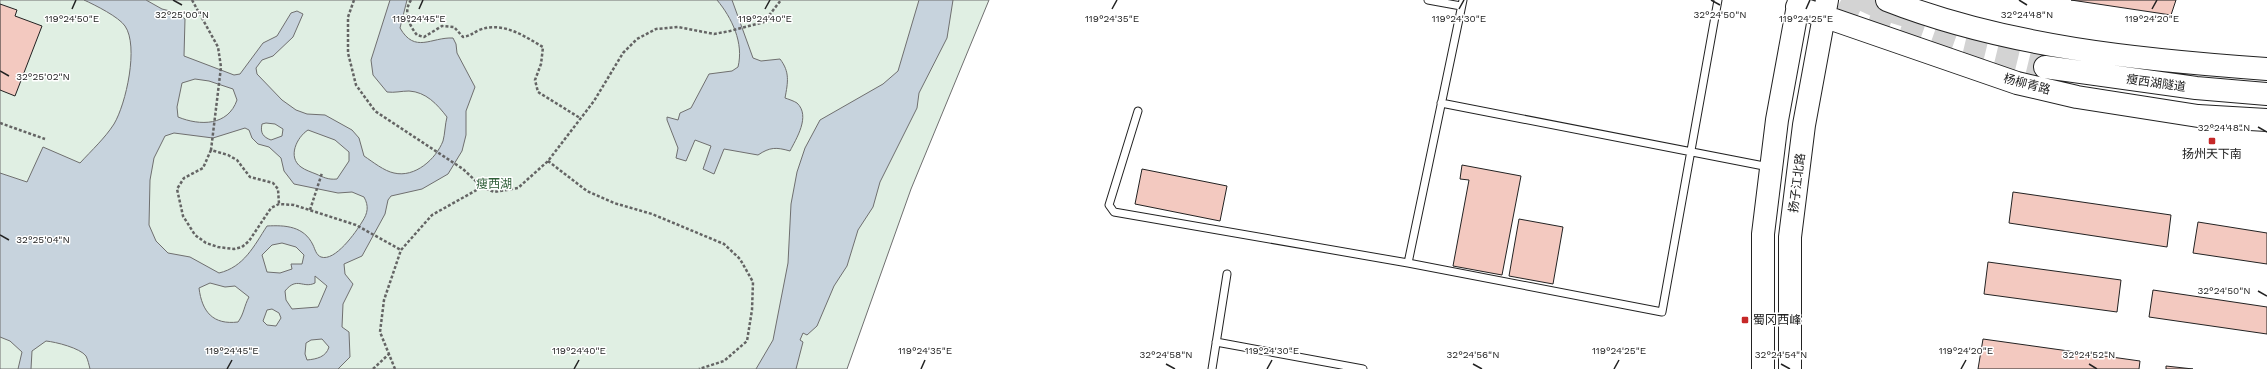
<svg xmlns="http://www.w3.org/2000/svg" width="2267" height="369" font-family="'Work Sans','Noto Sans SC',sans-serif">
	<rect width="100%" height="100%" fill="#fff"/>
	<path fill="#e0efe3" stroke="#6f6f6f" d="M0 0H989L911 189 847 369H0Z"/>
	<path fill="#c7d3dd" stroke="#6f6f6f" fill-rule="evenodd" d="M84 0H146L162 9 178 13 185 19 184 56 234 75 240 74 263 43 277 36 291 13 297 11 303 14 293 37 273 56 262 60 256 68 257 74 282 100 296 110 307 114 325 115 352 130 359 138 364 156C373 162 384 171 394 173 415 178 436 159 443 141 445 134 445 124 447 117 437 104 426 92 409 91 401 91 395 93 387 92L373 75 371 60 390 0H407L400 28C415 54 431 37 453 38L456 44 457 53 475 87 466 111V135L462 151 448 174 422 189 391 196 388 200 385 214 362 256 344 264 345 274 353 284 343 304 342 327 349 332 350 357 338 369H90C89 365 88 360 86 356 80 348 56 342 46 341L32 351 31 369H18L22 352 10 341 0 337V173L27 182 43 147 80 163C92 150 105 138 114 124 126 104 139 46 125 26 119 17 95 5 84 0ZM195 79 209 81 233 89 237 100C228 126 200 126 178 117L177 107 182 83ZM266 123 275 124 283 129 282 136 271 140C263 137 260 133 262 124ZM245 128 249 130 252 138 258 144 269 147 281 158 284 171 294 184 338 193 352 192 364 197C369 206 368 213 362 222 356 232 335 262 321 257 316 255 315 249 313 245 304 226 285 225 267 226 254 246 244 267 219 273L190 257 168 253 156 241 149 225 150 180 154 158 165 136 174 133 213 138ZM308 130 335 140 349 152V161L337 179C328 180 323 177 316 174 311 172 305 170 301 167 287 157 297 137 308 130ZM282 243 296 247 304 255 302 264H291L292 269 280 273 267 272 262 255 272 245ZM315 276 327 286 318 307 292 309 286 300 285 291C297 276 303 289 315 283ZM210 283 225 287 235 286 249 297C244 306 244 314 238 322 213 325 202 312 199 288ZM272 309 279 313 281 318 276 326 267 325 263 321 267 310ZM322 339 329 347C326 357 317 359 307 360L305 354 306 343 311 340Z
		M717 0H732L753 58 761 61 780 59C790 72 788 82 785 98 788 99 794 101 797 103 811 116 796 139 790 151 776 147 770 147 758 155L724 149 714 174 703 169 711 146 695 140 686 161 676 158 678 148 667 120V117L678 120 680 113 691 108 709 74 732 71 738 67C744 43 732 18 717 0Z
		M919 0H953L947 38 919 93 917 108 880 182 873 207 858 230 847 266 834 286 817 326 807 335 803 333 800 340 803 342 796 369H756L773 340 788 263 791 204 797 172 805 148 820 120 883 84 898 71Z"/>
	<path fill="#f3c9c0" stroke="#222" d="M2071 0H2176L2171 15Z
		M0 4 17 10 15 16 42 26 15 96 0 90Z
		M1462 165 1521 176 1502 275 1453 266 1469 180 1460 179Z
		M1142 169 1227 186 1220 221 1135 204Z
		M2013 192 2171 215 2167 247 2009 223Z
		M1519 219 1563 227 1553 284 1509 276Z
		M2198 222 2267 233V264L2193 253Z
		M1988 262 2121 280 2117 312 1984 294Z
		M2153 290 2267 307V334L2149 317Z
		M1983 339 2140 361 2139 369H1978Z
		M2166 366 2193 369H2166Z"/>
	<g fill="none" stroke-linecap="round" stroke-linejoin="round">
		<path stroke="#d3d3d3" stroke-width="22" stroke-dasharray="22 11" stroke-linecap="butt" d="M1841 0 1867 13 1962 47 2045 67
			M1863 0 1880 8 1909 17"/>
		<defs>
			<path id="lane" d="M1428 0 1461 6
				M1441 103 1769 167
				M1138 111 1109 205 1114 212 1408 263 1662 312 1718 0
				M1408 263 1463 0
				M1216 342 1363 369
				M1212 369 1227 274"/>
			<path id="primary" d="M1887 0C2007 47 2140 60 2267 69
				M1797 7 2017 83 2077 97 2198 116 2267 120
				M2045 67 2196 88 2267 94
				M1763 369V234L1777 120 1799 0
				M1790 369V237L1804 125 1827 0"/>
		</defs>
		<use href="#lane" stroke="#222" stroke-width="9"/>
		<use href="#primary" stroke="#222" stroke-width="24"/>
		<path stroke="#646464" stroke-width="2.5" stroke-dasharray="3 2" stroke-linecap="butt" d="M192 0 218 47 221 67 211 150 228 155 237 160 250 177 273 183 278 189 279 204
			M354 0 348 17V53L356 85 375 111 463 169 482 187 494 192 518 188 548 161 594 101 623 53 637 39 656 29 678 27 714 34 730 31 764 22 781 0
			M411 0C403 12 409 25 417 35L424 37 442 26 454 27 463 37C470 36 473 33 479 30 503 21 524 36 543 47L541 64 535 80 538 92 580 118
			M0 123 45 139
			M211 150 203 168 184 178 177 189 183 216 195 235 206 243 218 247 234 249 242 247 249 241 271 208 279 204 294 205 356 225 401 250
			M548 161 587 191 614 203 652 214 724 244 740 259 753 282 752 310 747 341 724 361 699 369
			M310 210 322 173
			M373 369 389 354
			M395 369 380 332 384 300 401 250 432 215 482 187"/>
		<use href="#lane" stroke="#fff" stroke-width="7"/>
		<use href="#primary" stroke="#fff" stroke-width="22"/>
	</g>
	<path fill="none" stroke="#222" stroke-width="1.5" d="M173 0 182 5M1711 0 1720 5M2019 0 2027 5M72 9 76 0M419 9 423 0M765 9 770 0M1112 9 1117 0M1459 9 1464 0M1806 9 1810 0M2152 9 2157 0M0 71 9 76M2258 127 2267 132M0 235 9 240M2258 291 2267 296M1166 364 1175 369M1473 364 1482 369M1781 364 1790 369M2089 364 2097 369M227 369 232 360M574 369 579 360M921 369 925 360M1267 369 1272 360M1614 369 1619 360M1961 369 1966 360"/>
	<g fill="#c62828" stroke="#fff" stroke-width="1.5">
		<rect x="2208" y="137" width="8" height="8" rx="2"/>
		<rect x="1741" y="316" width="8" height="8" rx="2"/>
	</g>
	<g text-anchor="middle" stroke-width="3" stroke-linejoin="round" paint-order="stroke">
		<g font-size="12" fill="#222" stroke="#fff">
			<text transform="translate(2156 83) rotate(8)" y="4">瘦西湖隧道</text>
			<text transform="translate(2027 84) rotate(15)" y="4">杨柳青路</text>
			<text transform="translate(1797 183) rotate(-83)" y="4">扬子江北路</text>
		</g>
		<g font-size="12" fill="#222" stroke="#fff">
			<text x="2212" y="158">扬州天下南</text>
			<text x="1753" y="324" text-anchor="start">蜀冈西峰</text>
		</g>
		<g font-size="12" fill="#2f5e38" stroke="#fff">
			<text x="494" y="188">瘦西湖</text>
		</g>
	</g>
	<g font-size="10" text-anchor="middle" fill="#222" stroke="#fff" stroke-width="3" stroke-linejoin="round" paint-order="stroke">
		<text x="182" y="18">32°25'00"N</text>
		<text x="1720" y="18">32°24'50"N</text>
		<text x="2027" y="18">32°24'48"N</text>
		<text x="72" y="22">119°24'50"E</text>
		<text x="419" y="22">119°24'45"E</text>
		<text x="765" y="22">119°24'40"E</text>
		<text x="2152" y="22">119°24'20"E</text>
		<text x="1112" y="22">119°24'35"E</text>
		<text x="1459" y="22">119°24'30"E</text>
		<text x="1806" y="22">119°24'25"E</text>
		<text x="43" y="80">32°25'02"N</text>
		<text x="2224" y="131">32°24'48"N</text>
		<text x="43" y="243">32°25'04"N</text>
		<text x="2224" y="294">32°24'50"N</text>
		<text x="232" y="354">119°24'45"E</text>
		<text x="579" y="354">119°24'40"E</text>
		<text x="925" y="354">119°24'35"E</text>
		<text x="1272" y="354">119°24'30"E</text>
		<text x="1619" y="354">119°24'25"E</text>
		<text x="1966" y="354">119°24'20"E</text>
		<text x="1166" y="358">32°24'58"N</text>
		<text x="1473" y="358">32°24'56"N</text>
		<text x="1781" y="358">32°24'54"N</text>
		<text x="2089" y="358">32°24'52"N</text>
	</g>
</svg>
